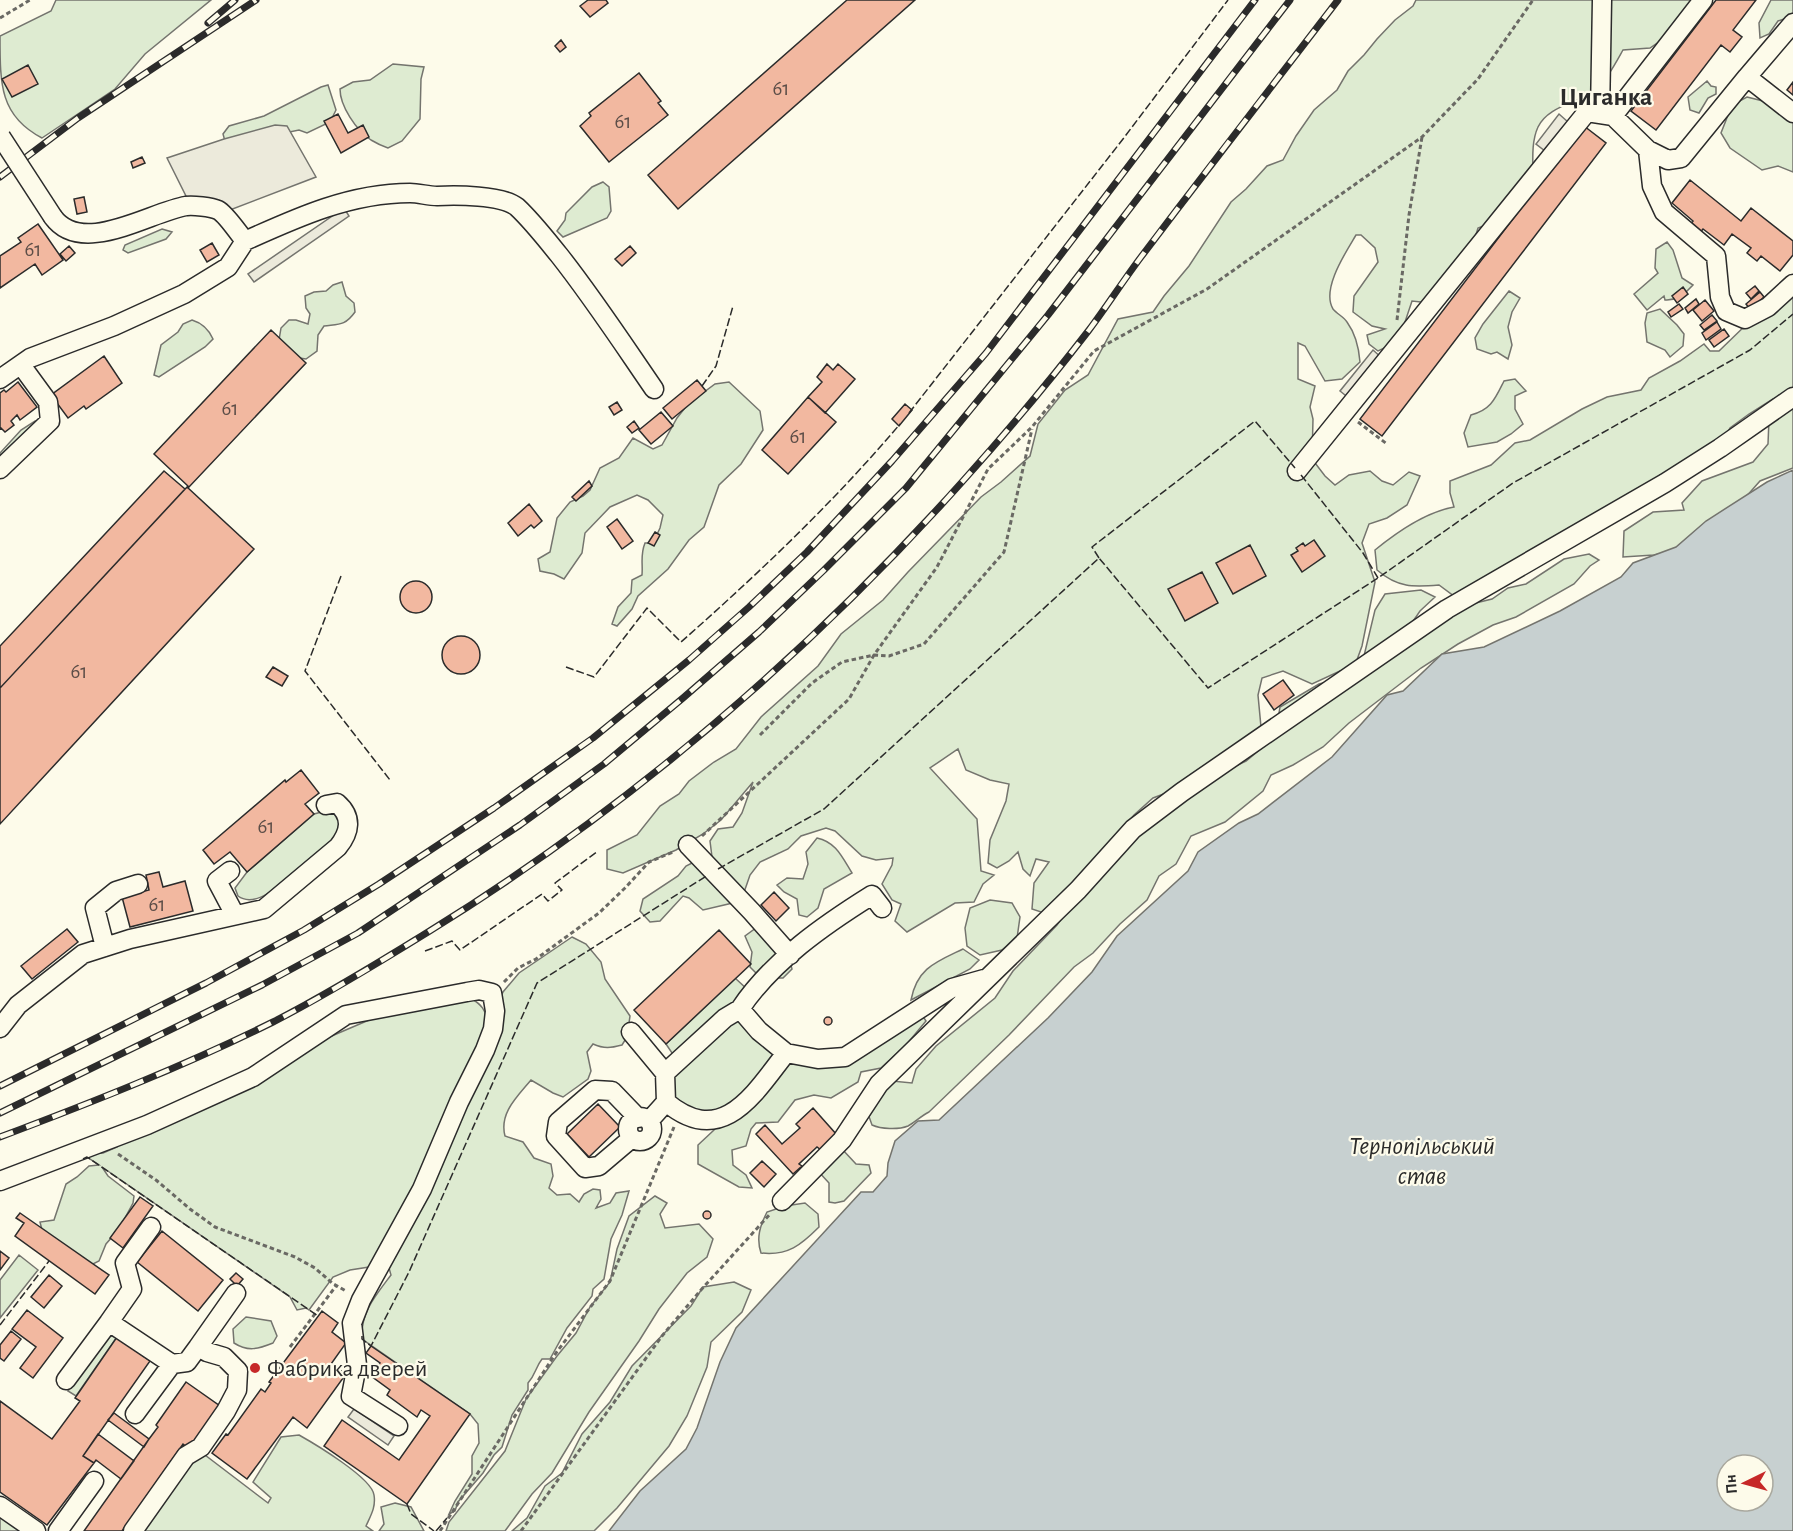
<svg xmlns="http://www.w3.org/2000/svg" width="1793" height="1531" font-family="'Alegreya Sans',sans-serif">
	<rect width="100%" height="100%" fill="#fdfbea"/>
	<path fill="#deebd1" stroke="#74746e" stroke-width="1.5" d="M56 0H211L145 54 115 89 42 138C0 116 0 85 0 36L51 11Z
		M1416 0H1695L1663 39 1650 48 1623 50C1614 66 1607 80 1593 91 1578 103 1548 106 1538 127 1531 142 1533 162 1533 178L1491 223 1478 228 1474 241 1430 303 1412 301 1403 328 1391 345 1378 351 1369 344 1367 335 1385 329 1372 326 1353 312 1354 296 1378 262 1375 248 1361 235H1356C1346 252 1321 289 1333 309 1337 314 1344 317 1347 322 1355 333 1359 349 1360 362L1342 379 1325 381 1305 346 1298 343V379L1315 386 1310 407 1313 419 1312 459 1325 476 1335 485 1349 475 1370 471 1382 481 1393 485 1409 472 1420 476 1407 505 1387 518 1369 524 1362 543 1375 582 1362 646 1354 668 1340 671 1312 684 1283 671 1262 678 1258 695 1261 727 1224 758 1190 776 1169 792 1153 798 1134 815 1050 915 1032 909 1034 883 1049 862 1036 859 1030 876 1023 869 1018 852 1009 861 997 868 988 863 990 840 1006 801 1009 784 990 780 966 770 958 749 930 768 977 819 981 871 994 875 983 884 974 902 955 903 907 932 895 921 901 904 892 900 882 884 892 865 893 858 876 860 862 856 835 831 826 828 801 836 788 849 760 862 750 875 741 901 703 910 689 898 683 896 660 921 650 922 640 911 643 899 678 876 686 866 694 862 701 871 712 857 710 841 718 829 733 827 742 813 753 782 721 820 703 834 676 850 623 873 607 869V850L637 835 660 806 679 794 689 781 714 762 736 749 761 717 818 666 841 634 883 600 908 572 981 497 1001 482 1030 456 1038 424 1065 390 1088 375 1118 319 1153 312 1164 296 1189 266 1231 202 1246 189 1267 166 1283 160 1296 136 1314 110 1337 90 1348 71 1364 55 1377 39 1395 20 1413 6Z
		M1771 0H1793V16L1778 21 1769 34 1760 38 1759 23Z
		M393 64 424 67 421 79 420 119 402 141 388 148C382 146 376 143 371 140 356 130 340 106 340 89L353 82 370 80Z
		M1707 81 1711 86 1716 87V94L1708 98 1699 113 1690 110 1688 97Z
		M328 85 336 110 330 122 307 133 299 130 226 145 223 134 229 126 264 116 321 87Z
		M1747 97 1763 101 1793 121V172L1778 166 1762 170 1730 148 1721 133 1732 105Z
		M603 182 609 187 611 211 607 218 563 237 557 231 565 220 566 213 592 187Z
		M162 229 172 232 166 239 128 253 123 250 125 245Z
		M1667 242 1673 250 1682 278 1693 285C1686 293 1676 301 1665 300L1664 296 1647 310 1634 294 1658 273 1655 268 1656 249Z
		M342 282 346 296 354 303 355 312C345 326 339 324 324 326L318 335 317 351 306 359 293 357 279 340 281 328 289 320H296L308 324 310 314 306 308 305 296 314 292 326 291 333 285Z
		M1509 291 1520 298 1512 312 1508 327 1512 345 1508 359 1497 352 1491 354 1477 349 1475 338 1483 324Z
		M1793 293V391L1773 399 1749 414 1730 428 1722 443 1454 596 1439 585C1413 587 1398 588 1377 570L1375 550C1397 532 1426 512 1454 507L1450 493V481L1491 465 1515 443 1530 440 1582 409 1607 397 1641 390 1649 378 1680 361 1704 344 1710 351H1719L1751 320Z
		M1660 309 1677 325 1684 334 1683 346 1670 357 1665 350 1647 342 1645 323 1647 313Z
		M192 320C202 323 209 330 213 339L205 347 159 377 154 375 161 345 178 332 183 324Z
		M1515 379 1526 391 1515 396V409L1523 424 1511 434 1497 442 1468 447 1464 433 1471 415C1491 410 1495 399 1504 381Z
		M729 382 760 411 763 430 741 464 719 485 704 527 689 540 668 569 638 596 632 609 617 626 612 624 618 607 631 593 632 580 642 575C643 563 640 555 645 543H653L660 528 663 515 648 500 637 495 610 507 585 533 582 553 564 579 554 574 540 571 538 559 550 552 557 518 570 502 583 496 590 490 600 468 619 458 633 438 653 449 662 445 677 418 688 404 715 384Z
		M1793 406V468L1760 481 1745 498 1684 549 1654 555 1623 557 1624 531 1653 512 1684 510 1682 503 1702 481 1753 462 1768 444 1769 419Z
		M35 421 45 424 0 463V453L21 430Z
		M1589 554 1599 560 1590 566 1574 584 1516 617 1493 625 1458 644 1421 668 1349 723 1323 747 1293 765 1271 775 1263 791 1225 822 1191 836 1176 864 1159 876 1147 900 1120 924 1093 953 1074 967 1009 1035 929 1112C921 1116 914 1123 908 1126 898 1130 881 1129 872 1125L867 1111 892 1081 912 1083 916 1069 936 1046 995 998 1013 971 1057 925 1106 856 1188 790 1246 761 1269 742 1276 731 1280 707 1319 684 1343 678 1363 660 1375 610 1385 594 1421 590 1435 597 1420 611 1409 627 1455 608 1492 599 1508 588 1526 584 1564 559Z
		M329 810 342 816C340 826 338 834 331 842 324 850 314 856 305 863 290 876 258 911 238 896L235 888 247 872 314 814Z
		M817 838C836 842 842 857 852 873L824 889 818 908 807 917 799 915 797 899 784 892 777 885 787 878 803 879 808 864 806 852Z
		M990 900 1012 903 1020 917 1017 938 1002 950 980 955 967 946 965 928 970 908Z
		M756 928 790 962 792 969 783 978H761L750 967 752 952 745 936Z
		M572 937 586 944 601 962 605 979 630 1016 627 1037 622 1045C611 1048 604 1049 593 1044L587 1052 591 1071 588 1079 563 1097 553 1093 531 1080C517 1097 499 1113 505 1136L523 1142 534 1158 551 1164 553 1176 549 1188 557 1195 570 1194 579 1202 584 1194 593 1189 600 1190 601 1199 596 1208 610 1203 616 1193 629 1191 622 1215 611 1239 604 1279 593 1289 592 1296 567 1328 550 1359H542C535 1368 536 1374 528 1383V1390L512 1415 502 1447 494 1455 483 1473 458 1502 455 1511 449 1514 455 1501 472 1474V1456L479 1443 478 1424 470 1414 362 1339C360 1313 376 1295 391 1275L389 1268 393 1253 503 992 519 973Z
		M963 949 979 960 970 969 911 1000C917 968 936 962 963 949Z
		M735 978 748 990 678 1056 672 1053 666 1044Z
		M472 999C482 1005 485 1010 488 1021L426 1169 369 1267 350 1270 333 1277 309 1310 306 1308 297 1310 290 1297 102 1167 108 1176 134 1196 133 1203 119 1229 106 1244 99 1261 91 1265 43 1234 40 1222 54 1220 66 1184 77 1177 89 1166 99 1165 87 1157V1154L103 1153 117 1147 118 1143 327 1038 369 1020 394 1013Z
		M918 1009 926 1021 906 1045 881 1068 861 1072 858 1082 831 1098 814 1095 795 1100 778 1122 756 1123 751 1129 746 1146 732 1150 733 1165 746 1175 752 1188 739 1187 698 1164V1145L714 1130 730 1110 703 1118 674 1101 672 1078 723 1026 739 1019 774 1050 829 1062Z
		M842 1149 856 1164 869 1165 871 1173 844 1201 835 1203 829 1202V1183L818 1171Z
		M655 1196 667 1203 660 1214 665 1228 699 1224 713 1239 707 1257 687 1273 659 1309 639 1341 589 1412 552 1473 532 1494 505 1531H446L449 1522 505 1451 526 1399 557 1356 576 1333 590 1307 610 1282 617 1249 629 1216Z
		M805 1203 818 1214 819 1227C801 1245 788 1256 761 1253 756 1238 760 1226 767 1212L785 1206Z
		M19 1255 38 1270 0 1318V1280Z
		M734 1282 751 1290 742 1312 711 1342 707 1367 687 1416 669 1446 617 1508 594 1531H512L527 1518 545 1486 562 1473 582 1434 610 1402 632 1366 691 1306 703 1287Z
		M246 1317 271 1321 277 1336 273 1343C258 1349 248 1352 234 1343L233 1329Z
		M111 1336 117 1337 76 1396 68 1391 107 1337Z
		M299 1435C315 1444 372 1478 374 1495 376 1507 371 1515 366 1526L373 1531H140L201 1452 268 1503 271 1498 253 1482 281 1437Z
		M395 1503 411 1507 424 1531H379L384 1524 381 1507Z
		M0 1507 19 1529 18 1531H0Z"/>
	<path fill="#eceadb" stroke="#74746e" stroke-width="1.5" d="M1559 114 1568 122 1545 151 1536 144Z
		M275 125 287 126 316 177 230 210 189 202 167 158 224 139Z
		M344 208 349 216 254 282 248 274Z
		M1373 350 1383 359 1350 399 1340 391Z
		M354 1409 394 1436 388 1445 348 1417Z"/>
	<path fill="#c7d0d0" stroke="#74746e" stroke-width="1.5" fill-rule="evenodd" d="M1793 470V1531H609L640 1491 686 1449 697 1428 720 1362 736 1328 861 1192H873L887 1176 888 1163 895 1141 918 1121 939 1120 1048 1018 1092 972 1117 936 1188 871 1198 852 1239 823 1258 814 1332 757 1387 695 1403 691 1442 654 1484 647 1560 611 1621 577 1633 563 1676 547 1706 521 1767 482ZM1727 1465H1763V1501H1727Z"/>
	<path fill="#f2b8a0" stroke="#2b2b2b" stroke-width="1.5" d="M588 0H606L608 3 590 17 580 6Z
		M847 0H915L678 209 648 175Z
		M1716 0H1756L1733 30 1742 37 1730 52 1721 45 1656 130 1631 111Z
		M561 40 566 47 560 52 555 46Z
		M28 65 38 84 12 97 2 79Z
		M639 73 661 101 658 103 668 115 609 162 580 126 591 116 589 113Z
		M1793 82V95L1787 90Z
		M338 114 348 133 363 125 369 137 341 153 324 121Z
		M1584 126 1606 143 1382 436 1360 419Z
		M142 157 145 163 133 168 131 162Z
		M1690 180 1741 221 1751 208 1793 241V255L1780 271 1761 256 1757 261 1747 253 1751 248 1732 234 1724 245 1703 229 1699 234 1689 226 1693 221 1672 203Z
		M84 197 87 212 77 214 74 199Z
		M38 224 63 260 42 275 35 264 0 288V256L21 242 18 238Z
		M212 243 219 255 207 262 200 250Z
		M69 246 75 253 66 261 60 254Z
		M630 246 636 253 622 266 615 259Z
		M1755 286 1759 291 1751 299 1746 293Z
		M1683 287 1688 294 1677 303 1672 296Z
		M1760 292 1764 297 1750 309 1746 304Z
		M1696 299 1699 304 1688 313 1685 308Z
		M1705 300 1714 311 1702 321 1693 310Z
		M1679 304 1683 309 1671 317 1668 312Z
		M1712 315 1717 321 1704 330 1700 325Z
		M1717 322 1721 329 1706 340 1702 333Z
		M1724 329 1729 336 1714 347 1709 340Z
		M271 330 306 363 189 487 154 454Z
		M104 356 122 383 86 409 84 406 68 418 51 395Z
		M827 364 833 370 838 364 855 379 825 413 808 397 822 382 817 377Z
		M697 380 706 391 672 419 663 408Z
		M18 382 37 407 20 420 17 415 11 421 14 425 5 432 1 428 0 429V393L4 390 6 392Z
		M808 397 836 422 788 474 762 450Z
		M617 402 622 410 614 415 609 407Z
		M905 404 912 410 899 426 892 419Z
		M661 412 673 426 651 444 639 430Z
		M634 421 639 428 632 433 627 427Z
		M164 471 185 489 0 688V646Z
		M589 481 592 486 576 501 572 497Z
		M187 487 254 549 0 824V688Z
		M529 504 542 521 534 528 531 525 518 536 508 523Z
		M617 519 633 541 622 549 607 527Z
		M655 532 660 535 654 546 648 543Z
		M1314 540 1325 556 1302 572 1291 555 1298 551 1296 548 1303 543 1305 546Z
		M1250 545 1266 576 1233 594 1216 563Z
		M1202 572 1218 603 1185 621 1168 589Z
		M400 597a16 16 0 1 1 32 0a16 16 0 1 1-32 0Z
		M442 655a19 19 0 1 1 38 0a19 19 0 1 1-38 0Z
		M273 667 288 676 282 686 266 677Z
		M1283 680 1294 695 1274 710 1263 694Z
		M301 770 319 793 305 804 314 814 247 872 230 852 214 864 203 850 285 780 286 782Z
		M159 872 163 887 185 881 193 911 130 927 122 897 149 890 146 875Z
		M774 892 789 908 776 921 761 905Z
		M67 929 78 942 32 979 21 966Z
		M719 930 751 964 666 1044 634 1010Z
		M824 1021a4 4 0 1 1 8 0a4 4 0 1 1-8 0Z
		M598 1104 620 1127 589 1157 567 1134Z
		M813 1108 837 1135 821 1150 817 1147 799 1164 802 1166 793 1174 756 1134 765 1125 782 1144 800 1128 796 1124Z
		M762 1161 776 1174 764 1187 750 1173Z
		M140 1197 153 1206 123 1248 110 1238Z
		M703 1215a4 4 0 1 1 8 0a4 4 0 1 1-8 0Z
		M20 1213 109 1275 95 1294 15 1236 24 1223 16 1218Z
		M162 1231 223 1280 198 1311 137 1262Z
		M0 1251 9 1258 0 1270Z
		M236 1273 243 1279 237 1286 230 1279Z
		M49 1275 62 1286 44 1308 31 1297Z
		M27 1310 63 1338 33 1378 20 1368 36 1347 12 1329Z
		M322 1311 338 1323 332 1332 346 1343 331 1364 346 1374 307 1428 293 1417 247 1479 212 1453 226 1434 228 1435 261 1389 265 1392 271 1383 269 1382Z
		M11 1331 21 1339 4 1361 0 1358V1345Z
		M117 1337 150 1361 83 1456 94 1463 47 1525 0 1492V1401L52 1439 80 1401 75 1398Z
		M371 1346 470 1414 407 1504 324 1446 342 1420 399 1460 430 1416 421 1410 417 1417 387 1395 390 1390 371 1376 380 1363 366 1353Z
		M186 1382 220 1406 189 1449 183 1444 122 1531H84L149 1439 158 1427 156 1425Z
		M114 1413 149 1439 144 1447 108 1420Z
		M98 1434 134 1461 121 1479 96 1460 94 1463 83 1456Z"/>
	<g fill="none" stroke-linecap="round" stroke-linejoin="round">
		<defs>
			<path id="minor" d="M1747 77 1793 23
				M1600 114 1602 0
				M1613 116 1648 150 1652 186 1664 212 1716 256 1720 297 1726 311 1745 319 1768 307 1793 284
				M1648 150 1668 160 1681 158 1747 77 1793 113
				M53 217C82 257 150 212 186 206 193 205 211 207 218 210 226 214 239 234 245 241 298 217 351 193 410 193 419 193 428 196 437 196 456 195 502 195 517 207 532 221 546 239 559 255 593 298 623 344 654 389
				M0 379 30 358 114 326 184 294 228 267 245 241
				M0 469 50 421 48 402 21 365
				M1297 471 1587 112 1613 116 1703 0
				M688 845 752 912 790 955
				M230 871 217 881 235 915
				M105 947 95 908 116 891 138 884
				M740 1009C772 961 824 925 872 895L882 908
				M0 1028 18 1005 83 954 130 939 264 909 338 847C350 832 353 817 337 803L326 805
				M631 1032 665 1073
				M666 1102C722 1149 754 1094 786 1053
				M628 1129a12 12 0 1 1 24 0a12 12 0 1 1-24 0Z
				M649 1121 666 1102 665 1073 725 1018 740 1009 759 1031 786 1053 818 1059 845 1057 952 988 984 979
				M632 1138 599 1166 585 1168 556 1136 558 1122 595 1090 612 1091 638 1118
				M0 1181 147 1125 253 1077 346 1015 467 992 479 990 492 993 495 1011 493 1029 485 1050 459 1102 422 1189 361 1300 352 1323 357 1365 351 1396 398 1426
				M782 1201 842 1140 879 1084 1078 890 1133 829 1182 792 1447 609 1665 483 1720 448 1793 397
				M109 1322 132 1289 125 1263 151 1227
				M66 1380 109 1322 172 1364
				M135 1414 172 1364 187 1362 198 1347
				M0 1506 36 1531
				M58 1531 94 1481
				M133 1531 186 1456 201 1447 226 1411 237 1390 238 1371 224 1357 207 1352 198 1347 236 1293"/>
		</defs>
		<use href="#minor" stroke="#2b2b2b" stroke-width="21"/>
		<path stroke="#6a6964" stroke-width="3" stroke-dasharray="4.5 3" stroke-linecap="butt" d="M0 18 30 0
			M1397 320 1409 215 1422 137
			M1358 422 1387 444
			M760 735 812 683 842 662 874 655 889 656 924 644 1004 552 1032 429
			M702 836 849 699 874 655 937 567 988 469 1032 427 1094 351 1207 289 1422 137 1478 79 1533 0
			M504 982 518 968 536 959 599 913 625 888 649 862 673 852
			M118 1154 156 1180 190 1209 215 1227 295 1257 315 1268 332 1283 346 1291
			M290 1347 336 1286
			M440 1531 556 1353 610 1281 674 1127
			M521 1531 662 1336 700 1291 771 1213"/>
		<use href="#minor" stroke="#fdfbea" stroke-width="18"/>
		<defs>
			<path id="rail" d="M208 23 235 0
				M0 177 78 118 256 0
				M0 1086 206 983 304 930 379 884 494 808 593 738 689 660 749 607 807 552 892 461 986 353 1255 0
				M0 1113 262 985 358 933 520 825 604 764 683 698 759 632 824 570 906 488 1048 315 1290 0
				M0 1137C93 1102 184 1066 273 1022 326 995 378 963 428 932 627 809 806 656 962 482 1006 433 1049 382 1089 330 1107 306 1123 281 1141 257 1206 171 1272 86 1338 0"/>
		</defs>
		<use href="#rail" stroke="#2b2b2b" stroke-width="7"/>
		<use href="#rail" stroke="#fdfbea" stroke-width="4.5" stroke-dasharray="14" stroke-linecap="butt"/>
		<defs>
			<path id="minor-bridge" d="M1 137 53 217"/>
		</defs>
		<use href="#minor-bridge" stroke="#2b2b2b" stroke-width="21" stroke-linecap="butt"/>
		<use href="#minor-bridge" stroke="#fdfbea" stroke-width="18"/>
		<path stroke="#2b2b2b" stroke-width="1.5" stroke-dasharray="8 3" stroke-linecap="butt" d="M702 386 716 366 733 306
			M909 413 1123 139 1228 0
			M1301 475 1363 553 1378 578
			M1099 558 1092 547 1255 421 1295 468
			M341 576 305 671 390 780
			M566 667 594 677 647 608 681 642C758 574 833 503 900 424
			M718 869 824 809 1099 558 1208 688 1378 578 1513 483 1750 350 1793 314
			M425 951 452 941 460 950 542 894 548 901 562 890 555 883 598 851
			M83 1159 87 1157 318 1316
			M0 1325 49 1261
			M362 1336V1339L371 1346 409 1272 537 983 708 875
			M407 1504 411 1514 434 1531
			M436 1531 447 1518"/>
	</g>
	<circle fill="#c62828" stroke="#fdfbea" stroke-width="2" cx="255" cy="1368" r="6"/>
	<g text-anchor="middle" stroke-width="4.5" stroke-linejoin="round" paint-order="stroke">
		<g font-size="21" fill="#5d4e48">
			<text x="781" y="95">61</text>
			<text x="623" y="128">61</text>
			<text x="33" y="256">61</text>
			<text x="230" y="415">61</text>
			<text x="798" y="443">61</text>
			<text x="79" y="678">61</text>
			<text x="266" y="833">61</text>
			<text x="157" y="911">61</text>
		</g>
		<g font-size="24" fill="#2b2b2b" stroke="#fdfbea" text-anchor="start">
			<text x="267" y="1376">Фабрика дверей</text>
		</g>
		<g font-size="26" font-weight="bold" fill="#2b2b2b" stroke="#fdfbea">
			<text x="1606" y="105">Циганка</text>
		</g>
		<g font-size="26" font-style="italic" fill="#2b2b2b" stroke="#fdfbea">
			<text x="1422" y="1154">Тернопільський<tspan x="1422" dy="30">став</tspan></text>
		</g>
	</g>
	<g transform="translate(1745 1483) rotate(265)"><circle r="28" fill="#fdfbea" stroke="#a9a89e" stroke-width="1.5"/>
	<path d="M0-4.5L10 22L0 15L-10 22Z" fill="#c62828"/>
	<text y="-9" font-size="16" font-weight="bold" text-anchor="middle" fill="#2b2b2b">Пн</text>
	</g>
</svg>
